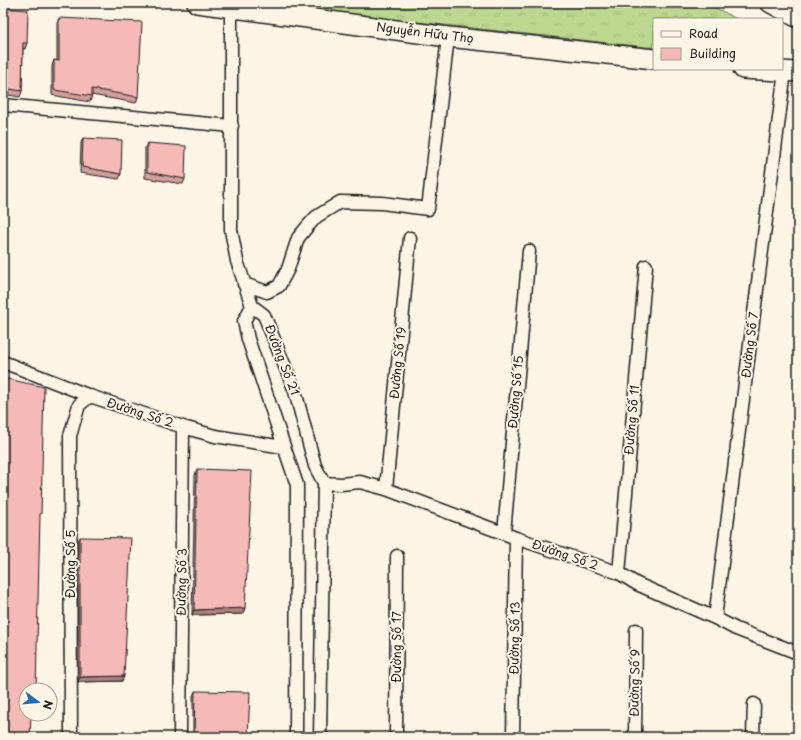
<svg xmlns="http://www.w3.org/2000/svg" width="801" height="740" font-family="'Playpen Sans',sans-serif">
	<defs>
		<pattern id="grass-tufts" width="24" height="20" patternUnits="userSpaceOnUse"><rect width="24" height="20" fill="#bcd78f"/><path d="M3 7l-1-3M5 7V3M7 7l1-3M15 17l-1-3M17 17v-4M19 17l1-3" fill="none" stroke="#a1b87b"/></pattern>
	</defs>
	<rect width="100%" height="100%" fill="#fcf5e5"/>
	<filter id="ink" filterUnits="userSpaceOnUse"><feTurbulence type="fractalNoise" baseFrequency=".025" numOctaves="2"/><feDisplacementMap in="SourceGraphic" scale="8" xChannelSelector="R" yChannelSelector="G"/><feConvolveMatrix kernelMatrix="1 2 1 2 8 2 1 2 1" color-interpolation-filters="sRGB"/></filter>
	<g filter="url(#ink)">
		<path fill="url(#grass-tufts)" stroke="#6c7a56" d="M245 3H706L737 19H654V48Z"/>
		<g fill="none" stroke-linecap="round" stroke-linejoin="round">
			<defs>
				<path id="minor" d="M231 7V230L237 261 252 306
					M3 105 232 126
					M244 284 267 292 279 286 288 269 298 238 307 227 316 217 340 202 382 203 428 209 448 37
					M252 306 264 315 295 391 315 466 324 483 320 737
					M252 306 244 321 248 339 297 485 296 737
					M3 362 90 396 183 427 215 436 283 447
					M324 483 341 484 360 482 386 489 516 538 619 573 637 584 715 618 736 629 798 653
					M386 489 410 238
					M504 533 529 251
					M619 573 646 266
					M715 618 785 71
					M71 737 70 436 79 405 90 396
					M180 737 183 427
					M396 737 397 556
					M513 737 516 538
					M635 737 636 630
					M753 737 754 704"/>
				<path id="secondary" d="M769 3 798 19"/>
				<path id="primary" d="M197 3 448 37 654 59
					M743 69 798 72"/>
			</defs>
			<use href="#minor" stroke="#1c1c1c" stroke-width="15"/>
			<use href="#secondary" stroke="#1c1c1c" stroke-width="20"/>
			<use href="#primary" stroke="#1c1c1c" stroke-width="22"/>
			<use href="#minor" stroke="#fcf5e5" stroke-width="12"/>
			<use href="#secondary" stroke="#fcf5e5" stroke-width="17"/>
			<use href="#primary" stroke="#fcf5e5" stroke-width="19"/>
		</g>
		<path fill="#d39f9d" stroke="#1c1c1c" d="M3 8 27 43 25 49 23 48 22 91 20 97 3 94Z
			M59 18 138 97 136 103 92 95 90 102 52 95V66L54 60 57 61V23Z
			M83 138 121 174 119 179 80 173 81 143Z
			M147 143 185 179 183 184 145 178V148Z
			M197 469 243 614 192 615 195 475Z
			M80 537 124 676 122 681 78 682V542Z
			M195 691 248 737H193V696Z"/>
		<path fill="#ac8280" stroke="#1c1c1c" d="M245 608 243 614 192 615 194 610Z
			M124 676 122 681 78 682 80 677Z"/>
		<path fill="#f5b9b7" stroke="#1c1c1c" d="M3 8 28 10 27 43H23L22 91 3 88Z
			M59 18 142 22 138 97 92 89V96L54 90V60L59 61Z
			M83 138 122 140 121 174 82 167Z
			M147 143 186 146 185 179 147 172Z
			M3 378 44 387 41 514H40L36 690H26V714H31L30 737H3Z
			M197 469 252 471 245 608 194 610Z
			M80 537 131 538 124 676 80 677Z
			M195 691 250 692 248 737H194Z"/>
	</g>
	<g text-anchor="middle" stroke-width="4" stroke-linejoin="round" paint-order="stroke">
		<g font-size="12" fill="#1c1c1c" stroke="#fcf5e5">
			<text transform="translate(425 33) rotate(7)" y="4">Nguyễn Hữu Thọ</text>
			<text transform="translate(750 345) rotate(-83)" y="4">Đường Số 7</text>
			<text transform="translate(282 360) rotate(69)" y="4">Đường Số 21</text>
			<text transform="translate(398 363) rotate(-84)" y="4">Đường Số 19</text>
			<text transform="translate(516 392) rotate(-85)" y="4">Đường Số 15</text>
			<text transform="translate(140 413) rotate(18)" y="4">Đường Số 2</text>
			<text transform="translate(632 420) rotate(-85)" y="4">Đường Số 11</text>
			<text transform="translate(565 555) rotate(19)" y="4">Đường Số 2</text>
			<text transform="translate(71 564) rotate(-90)" y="4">Đường Số 5</text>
			<text transform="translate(182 582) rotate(-89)" y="4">Đường Số 3</text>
			<text transform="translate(515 638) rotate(-89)" y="4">Đường Số 13</text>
			<text transform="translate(397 647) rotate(-90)" y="4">Đường Số 17</text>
			<text transform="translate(635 683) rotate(-89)" y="4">Đường Số 9</text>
		</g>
	</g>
	<rect width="801" height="740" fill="none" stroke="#fcf5e5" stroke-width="16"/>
	<rect x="8" y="8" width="785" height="724" fill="none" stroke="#1c1c1c" stroke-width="1.5" filter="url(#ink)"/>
	<rect x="653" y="18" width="130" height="52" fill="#fcf5e5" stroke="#a29e95"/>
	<rect x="661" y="31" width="20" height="6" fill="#fcf5e5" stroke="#a29e95"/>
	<text x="689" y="38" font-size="12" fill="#1c1c1c">Road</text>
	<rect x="661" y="48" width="20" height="12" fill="#f5b9b7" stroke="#a29e95"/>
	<text x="689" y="58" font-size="12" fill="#1c1c1c">Building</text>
	<g transform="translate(38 702) rotate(106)"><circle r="19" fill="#fcf5e5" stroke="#a29e95"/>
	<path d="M0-3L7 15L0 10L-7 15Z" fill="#1f6fb2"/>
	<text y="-6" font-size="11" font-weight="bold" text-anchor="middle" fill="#1c1c1c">N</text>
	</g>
</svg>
